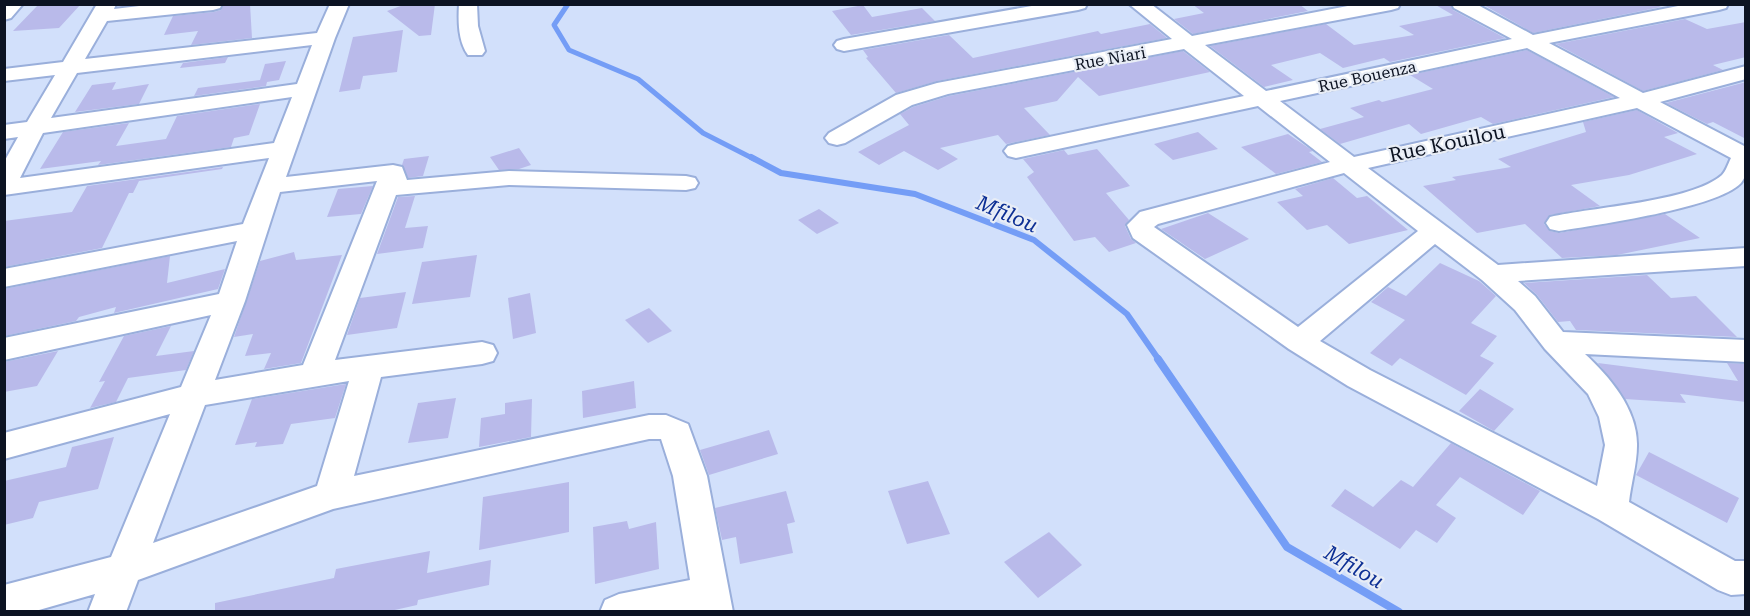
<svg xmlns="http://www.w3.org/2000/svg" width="1750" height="616" font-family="'Roboto Serif',serif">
	<rect width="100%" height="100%" fill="#d2e0fb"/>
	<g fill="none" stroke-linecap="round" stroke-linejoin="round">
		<path stroke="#749df6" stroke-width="5" d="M568 4 554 25 569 50 638 79 703 133 754 159"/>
		<path stroke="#749df6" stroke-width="6" d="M751 157 781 173 915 194 1034 240 1127 314 1159 360"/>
		<path stroke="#749df6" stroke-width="8" d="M1158 359 1287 547 1399 612"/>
	</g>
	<path fill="#b9baea" d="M81 4 59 28 13 31 38 5Z
		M224 4H250L252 38 191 45 198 31 164 35 173 16 214 12 221 10Z
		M406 4H435L431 35 419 36 387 11Z
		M1192 4H1299L1308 11 1193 34 1174 19 1204 13Z
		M1434 4H1450L1453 10 1505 38 1390 62 1384 58 1343 68 1320 53 1271 65 1293 80 1264 87 1210 46 1326 24 1354 45 1414 35 1399 26 1453 15Z
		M1482 4H1655L1661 7 1533 33Z
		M863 5 872 17 922 8 935 21 851 35 832 11Z
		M1685 19 1707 29 1746 22V57L1713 65 1723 70 1643 91 1556 44Z
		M1150 24 1167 38 937 81 896 93 866 58 868 57 863 50 949 35 973 58 1098 31 1101 34Z
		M403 30 397 72 363 76 360 89 339 92 353 37Z
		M1527 50 1614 97 1493 124 1481 117 1421 134 1409 124 1340 144 1320 129 1364 117 1350 108 1379 100 1382 102 1433 89 1410 75Z
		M1183 51 1210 72 1099 96 1078 77 1057 101 1024 108 1050 135 1006 144 998 135 940 148 958 159 938 170 904 151 879 165 858 152 909 125 900 114 913 107 949 96Z
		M228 57 225 63 180 68 183 63Z
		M286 61 279 80 267 82 266 86 194 96 198 88 260 80 265 64Z
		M116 82 112 90 149 84 139 104 75 112 92 85Z
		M1746 82V139L1713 122 1707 124 1666 103Z
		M260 104 249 135 234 138 231 147 98 165 101 161 40 169 63 132 129 123 116 146 166 139 177 116Z
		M1637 110 1678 133 1664 137 1697 154 1629 175 1571 185 1600 206 1550 215 1544 224 1550 231 1559 233 1665 214 1700 238 1617 255 1562 258 1525 224 1477 233 1423 186 1456 180 1452 177 1511 167 1498 159 1586 132 1583 122Z
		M1198 132 1218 149 1173 160 1154 144Z
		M1288 134 1313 151 1309 152 1322 162 1276 174 1241 147Z
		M519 148 531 165 519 169 499 170 490 157Z
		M1097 149 1130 186 1106 193 1129 220 1125 226 1131 239 1136 243 1109 252 1095 237 1074 241 1027 177 1034 172 1023 159 1064 150 1068 155Z
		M429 156 423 176 408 178 402 165 404 159Z
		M223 167 222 169 139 181 133 193H129L102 248 4 267V221L72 212 87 186Z
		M1333 178 1357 198 1367 196 1408 230 1349 244 1327 225 1307 230 1277 202 1303 196 1295 189Z
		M373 186 361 214 327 217 338 189Z
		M415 196 405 228 428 226 423 248 377 254 398 197Z
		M819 209 839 223 817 234 798 220Z
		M1208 213 1249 239 1205 259 1161 229Z
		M294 252 296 260 342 255 301 363 264 369 271 353 245 356 253 334 234 337 260 261Z
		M477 255 470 297 412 304 422 262Z
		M170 256 167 283 225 269 218 289 114 313 116 307 79 317 76 321 4 336V289Z
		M1440 263 1479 281 1496 296 1471 323 1497 336 1480 356 1494 363 1466 395 1400 358 1392 366 1370 353 1405 320 1371 302 1388 287 1406 296Z
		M1647 275 1671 298 1696 296 1737 337 1576 330 1570 321 1558 322 1537 295 1524 283Z
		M406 292 397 328 347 335 360 298Z
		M530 293 536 333 513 339 508 298Z
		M649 308 672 331 648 343 625 320Z
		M171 326 156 356 194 351 186 370 128 378 116 402 90 408 105 381 99 382 124 336Z
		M58 351 37 386 4 392V362Z
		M1598 363 1738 381 1727 363 1746 364V402L1680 394 1686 403 1625 399Z
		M634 381 636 408 583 418 582 391Z
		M346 384 335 418 291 424 283 444 255 447 257 442 235 445 252 399Z
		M1480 389 1514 409 1494 431 1459 411Z
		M456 398 448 438 408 443 418 403Z
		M532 399 531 437 479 447 481 418 505 414V403Z
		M769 430 778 454 709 475 700 450Z
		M114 437 98 489 39 502 33 518 4 525V481L66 467 72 447Z
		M1451 443 1540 491 1523 515 1460 477 1436 505 1456 518 1437 543 1416 530 1400 549 1331 506 1345 489 1373 507 1401 480 1413 487Z
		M1649 452 1739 498 1727 523 1636 475Z
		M928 481 950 534 907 544 888 491Z
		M569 482V532L479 550 483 497Z
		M786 491 795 522 787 524 793 553 740 564 736 537 722 540 715 508Z
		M627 521 629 529 656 522 659 569 595 584 593 527Z
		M1049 532 1082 565 1038 598 1004 562Z
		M430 551 427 573 491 560 489 585 418 600 417 605 386 612H215V603L334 578 336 569Z"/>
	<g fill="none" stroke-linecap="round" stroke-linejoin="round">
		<defs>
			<path id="minor" d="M4 4H23L11 18 4 20Z
				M97 4H116L114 9 156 4H222L220 8 213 10 107 21 85 59 317 33 330 4H349L335 38 286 177 393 165 402 167 407 180 509 171 686 176 695 178 698 183 695 188 686 190 509 185 396 195 335 360 482 342 493 345 497 353 493 361 482 364 381 377 354 476 649 415H666L688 424 707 476 733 612H600L605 600 619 594 690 580 673 476 661 439H649L333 509 138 580 126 612H88L95 594 32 612H4V585L111 557 170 414 4 459V433L181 387 211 315 4 360V338L219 294 237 241 4 287V269L243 224 269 158 4 195V162L18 137 4 139V125L27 122 55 75 4 81V69L63 62ZM312 45 297 84 51 118 77 73ZM292 97 274 143 20 178 43 133ZM377 181 303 365 215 380 245 301 280 192ZM349 381 317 486 153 543 205 405Z
				M459 4H477L478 26 485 51 482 55H468C458 41 458 21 459 4Z
				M1043 4H1087L1085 8 1078 10 844 51 837 49 834 45 837 41 844 39Z
				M1129 4H1151L1192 36 1358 4H1400L1398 8 1391 10 1205 45 1266 91 1512 39 1454 8 1452 4H1476L1533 35 1688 4H1728L1726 8 1719 10 1549 43 1643 93 1746 66V79L1660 102 1746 147C1746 159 1749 174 1741 183 1718 208 1596 225 1559 231L1550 229 1546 223 1550 217C1592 207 1691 202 1722 175 1726 171 1728 164 1731 158L1637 108 1368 168 1498 265 1746 248V266L1518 281 1535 296 1563 332 1746 340V362L1585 354C1610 377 1638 410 1637 446 1637 464 1631 484 1629 502L1735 561H1746V594L1731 595 1718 590 1598 519 1348 386 1289 349 1133 238 1127 225 1140 212 1330 162 1258 106 1016 158 1008 156 1004 151 1008 146 1016 144 1244 96 1184 49 948 94 912 105 845 143 837 145 829 143 825 138 829 133 896 95 937 83 1172 39ZM1527 48 1620 98 1354 157 1280 101ZM1344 173 1418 231 1298 327 1154 227 1158 224ZM1435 244 1482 280 1515 310 1545 349 1588 394 1599 417 1605 445 1597 486 1370 370 1320 341Z"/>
		</defs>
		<use href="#minor" stroke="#9aafdb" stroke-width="4"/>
		<use href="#minor" fill="#fff" fill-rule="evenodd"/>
	</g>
	<g text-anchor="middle" stroke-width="4.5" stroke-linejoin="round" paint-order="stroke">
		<g font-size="16" fill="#0c1322" stroke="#e8edf6">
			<text transform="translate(1110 58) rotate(-10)" y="6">Rue Niari</text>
			<text transform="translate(1367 76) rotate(-12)" y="6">Rue Bouenza</text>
		</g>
		<g font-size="20" fill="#0c1322" stroke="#e8edf6">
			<text transform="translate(1447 143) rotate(-12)" y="7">Rue Kouilou</text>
		</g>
		<g font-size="21" font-style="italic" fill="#0d2f94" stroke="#e8edf6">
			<text transform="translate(1007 214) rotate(23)" y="7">Mfilou</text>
			<text transform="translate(1354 567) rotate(30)" y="7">Mfilou</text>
		</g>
	</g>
	<rect width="1750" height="616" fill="none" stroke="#0c1322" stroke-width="12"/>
</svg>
